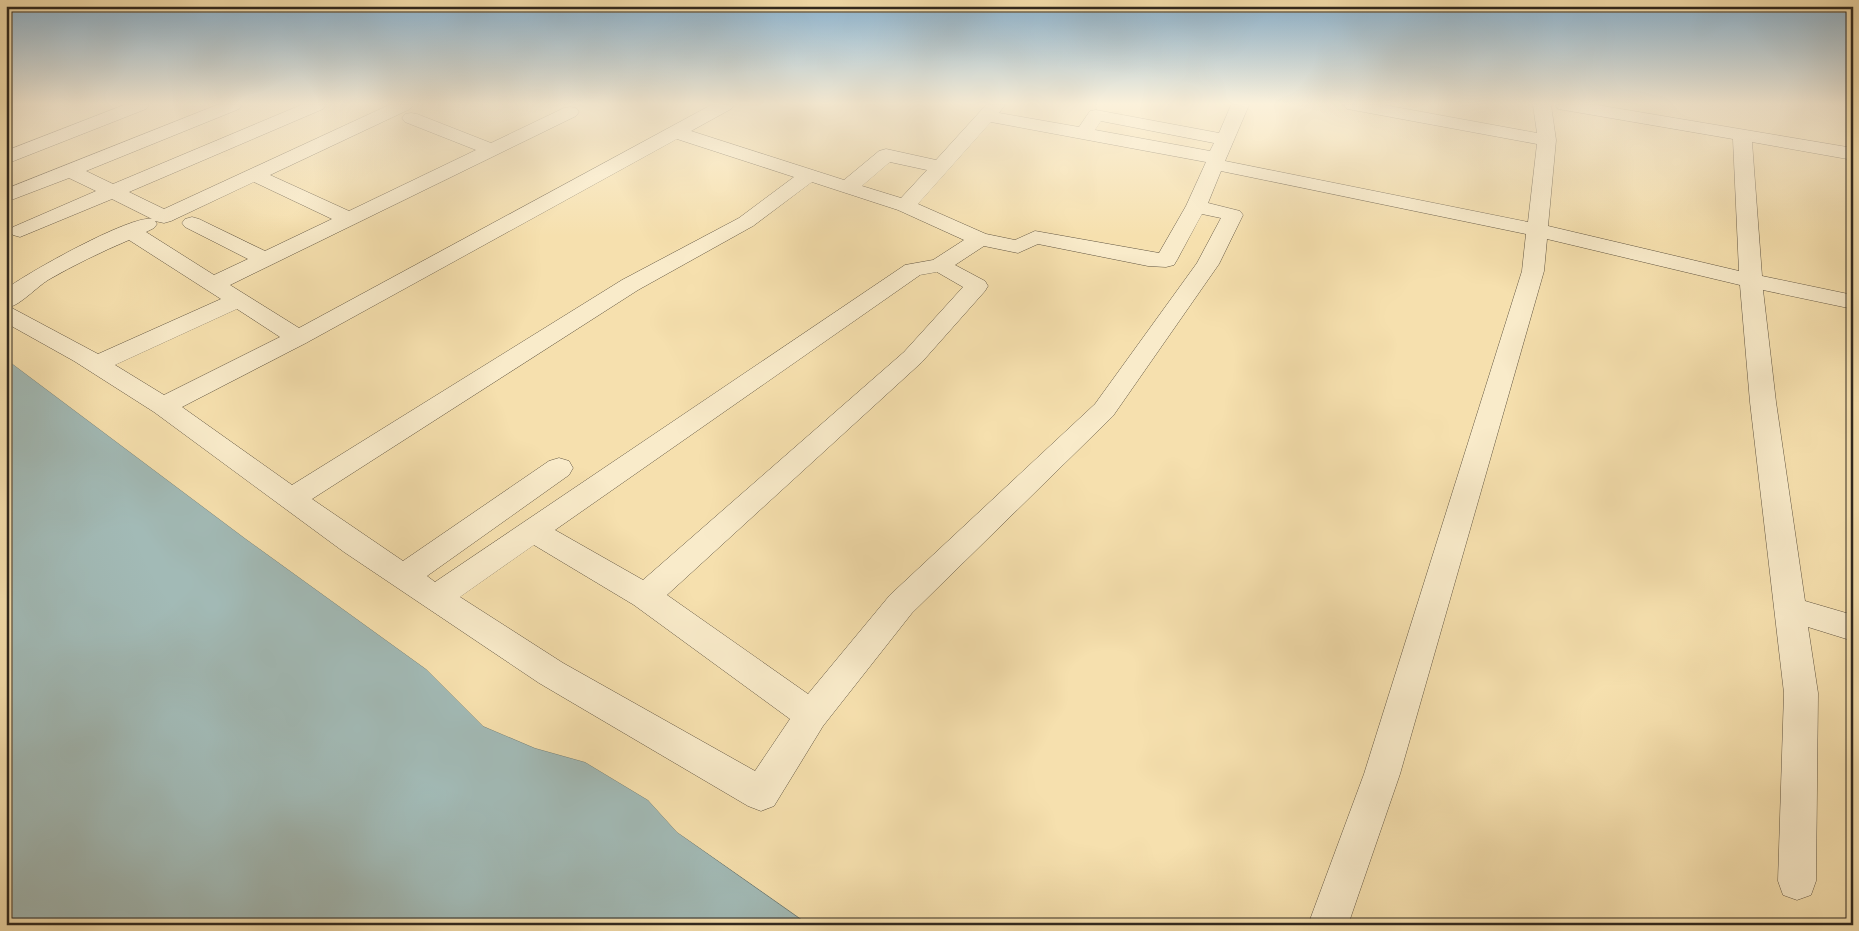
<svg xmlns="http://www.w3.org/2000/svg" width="1859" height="931" font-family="'Libre Bodoni',serif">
	<rect width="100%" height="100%" fill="#f6e0ae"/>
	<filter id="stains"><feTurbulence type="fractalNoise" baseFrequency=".004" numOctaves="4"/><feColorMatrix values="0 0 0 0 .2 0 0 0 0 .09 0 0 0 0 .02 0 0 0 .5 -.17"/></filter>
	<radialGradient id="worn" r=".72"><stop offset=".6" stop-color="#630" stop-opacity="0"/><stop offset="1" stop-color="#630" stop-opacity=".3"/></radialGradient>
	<path fill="#a2bab6" stroke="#748079" d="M6 359 246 539 426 669 483 726 535 748 585 762 648 800 677 832 809 925H6Z"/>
	<path fill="#f6e0ae" d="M6 356 248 537 428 667 484 724 536 746 587 760 650 798 679 830 811 925 677 832 648 800 585 762 535 748 483 726 426 669 246 539 6 359Z"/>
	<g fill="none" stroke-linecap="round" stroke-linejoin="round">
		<defs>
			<path id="minor" d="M124 105H149L146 109 6 164V151Z
				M217 105H242L239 109 86 171 113 184 301 105H326L323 109 129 192 164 209 389 105H413L410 109 270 175 349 211 476 150 405 122 402 118 405 114 411 113 417 114 491 143 564 108 570 107 576 108 579 112 576 116 230 285 299 328 711 105H734L731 109 691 131 844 180 879 151 886 149 936 160 986 105H1005L999 113 1079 127 1090 111 1096 110 1219 133 1231 105H1249L1225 161 1528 222 1537 144 1353 110 1347 109 1344 105H1384L1537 133 1533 105H1551L1556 140 1548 226 1739 271 1733 139 1564 110 1558 109 1555 105H1597L1853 148V160L1752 142 1762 276 1853 295V309L1763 290 1776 402 1805 601 1853 615V641L1808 627 1818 693 1816 881 1811 895 1797 900 1783 895 1778 881 1784 693 1750 402 1740 285 1547 239 1544 271 1400 774 1348 925H1308L1364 774 1522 271 1526 234 1221 171 1208 203 1240 211 1243 215 1219 264 1113 416 912 613 823 726 774 806 761 811 748 806 539 683 344 552 154 412 74 361 6 323V289C25 274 132 214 152 219L112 199 20 237 13 235 9 231 13 227 96 191 69 178 6 202V189ZM1101 121 1214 143 1210 151 1095 130ZM991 122 1206 162 1186 206 1159 253 1035 231 1015 240 986 234 918 204ZM677 139 794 177 739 218 622 280 292 485 182 407 306 343ZM890 162 927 170 901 198 862 186ZM254 182 332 219 265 251 199 219 192 217 185 219 182 223 185 227 248 259 214 275 146 232 154 228 157 224 155 221 164 223 171 221ZM812 182 898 210 964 240 933 260 905 265 435 582 427 576 569 475 573 468 569 461 559 458 549 461 403 561 312 499 638 290 753 226ZM1202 214 1221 218 1197 263 1095 404 890 595 808 694 667 595 922 362 985 291 988 286 985 281 955 265 984 246 1018 253 1038 244 1148 266 1166 267 1174 265 1177 260ZM129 240 221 299 98 354 10 307C21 304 37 287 48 280 74 265 101 252 129 240ZM937 272 963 287 904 352 643 580 555 530 920 275ZM237 309 280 337 164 395 115 365ZM534 545 634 605 790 719 755 771 563 663 460 597Z"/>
		</defs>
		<use href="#minor" stroke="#625642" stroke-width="1"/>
		<use href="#minor" fill="#f9ebca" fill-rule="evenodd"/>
	</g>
	<linearGradient id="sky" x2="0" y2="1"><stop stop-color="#8cb6d4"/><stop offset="0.44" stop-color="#fbf1db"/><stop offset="1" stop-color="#fbf1db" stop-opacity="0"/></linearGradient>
	<rect width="1859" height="236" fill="url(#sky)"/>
	<rect width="1859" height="931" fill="none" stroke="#f6e0ae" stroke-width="25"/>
	<rect x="8" y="8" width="1844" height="916" fill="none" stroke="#30281e" stroke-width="2.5"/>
	<rect x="12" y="12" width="1834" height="906" fill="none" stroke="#30281e"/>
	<rect width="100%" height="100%" filter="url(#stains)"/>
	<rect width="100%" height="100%" fill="url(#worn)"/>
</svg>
